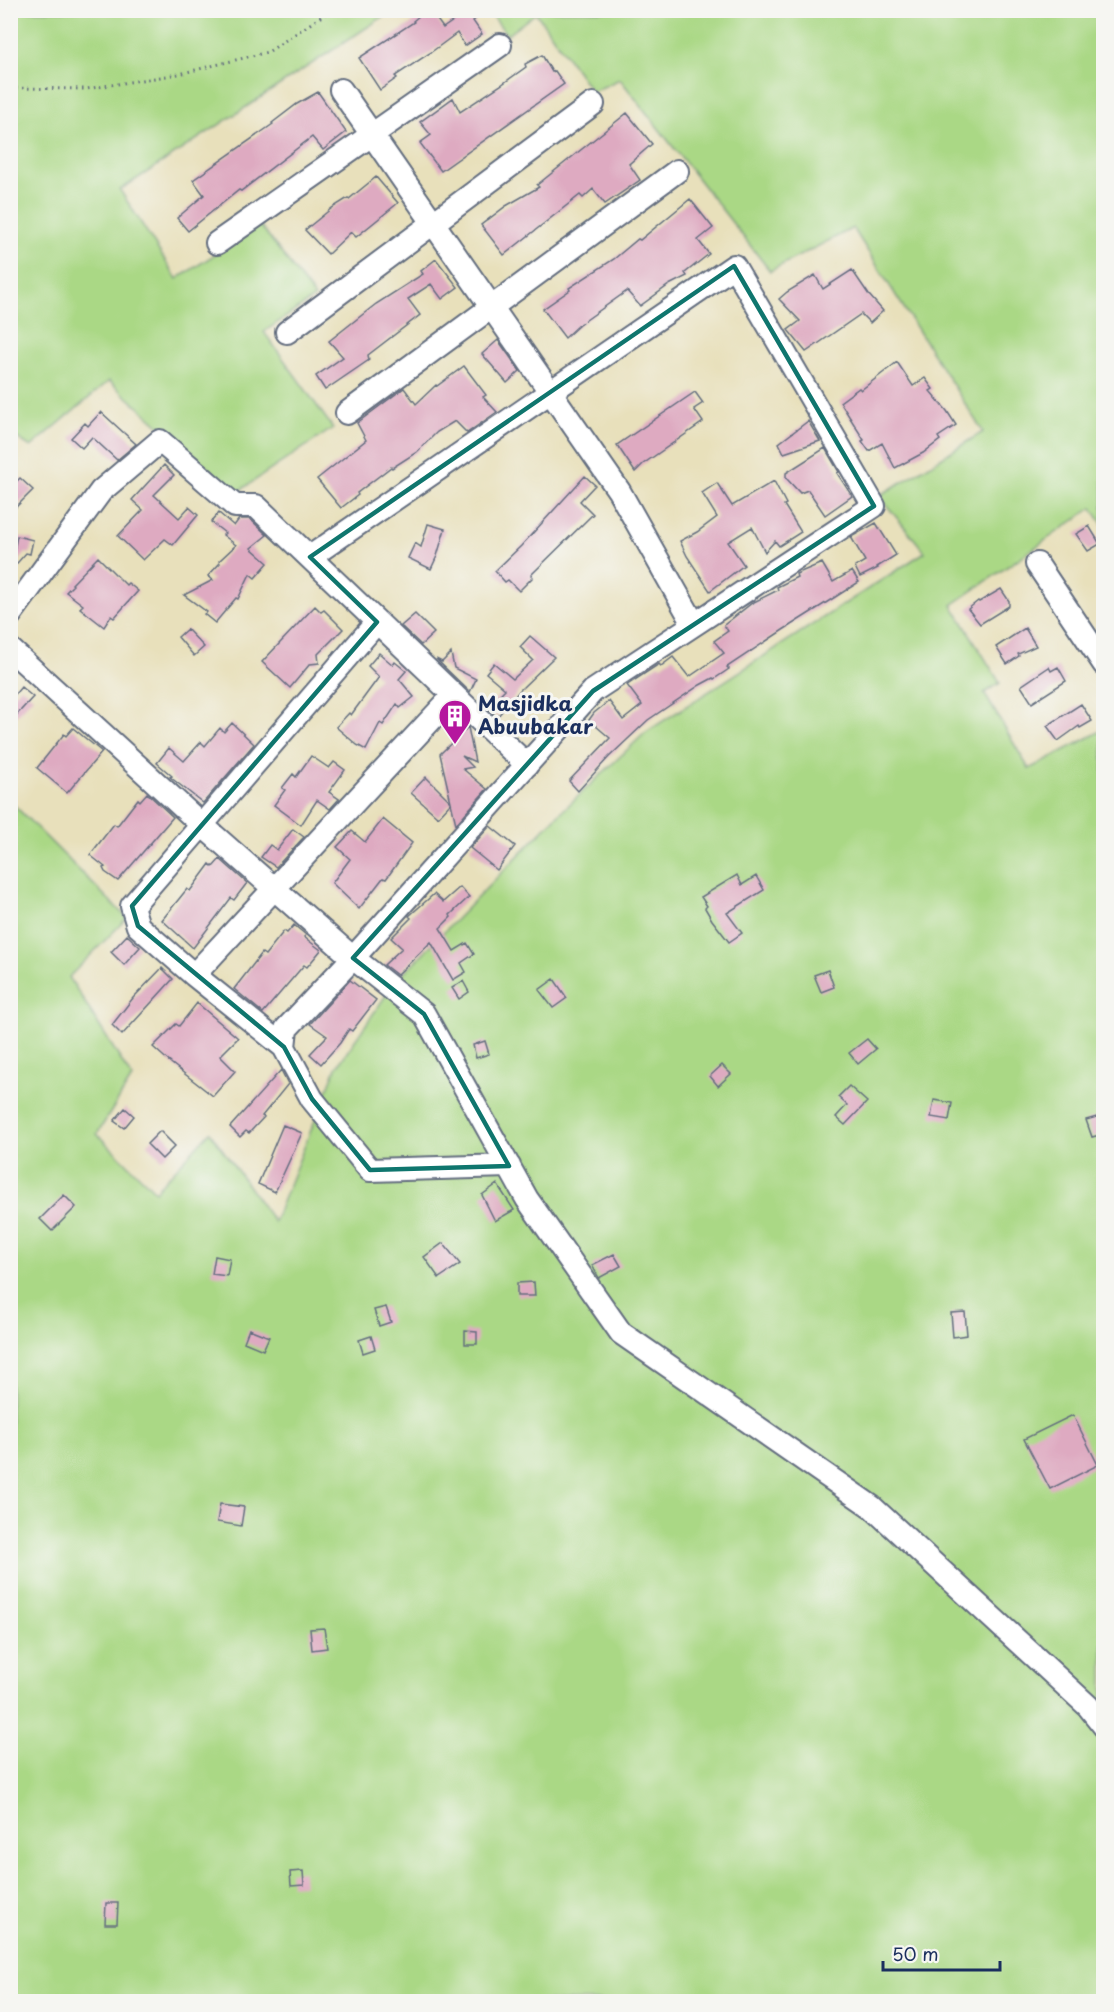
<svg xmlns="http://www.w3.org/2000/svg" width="1114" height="2012" font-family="'Playpen Sans',sans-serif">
	<rect width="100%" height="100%" fill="#f6f6f2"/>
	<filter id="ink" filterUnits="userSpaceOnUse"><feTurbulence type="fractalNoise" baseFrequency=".0167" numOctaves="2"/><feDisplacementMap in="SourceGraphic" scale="12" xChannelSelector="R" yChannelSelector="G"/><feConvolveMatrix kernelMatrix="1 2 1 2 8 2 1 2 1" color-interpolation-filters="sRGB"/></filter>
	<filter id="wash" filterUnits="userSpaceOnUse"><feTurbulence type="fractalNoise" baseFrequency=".008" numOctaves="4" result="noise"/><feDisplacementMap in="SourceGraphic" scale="24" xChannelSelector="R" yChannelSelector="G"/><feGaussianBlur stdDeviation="1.35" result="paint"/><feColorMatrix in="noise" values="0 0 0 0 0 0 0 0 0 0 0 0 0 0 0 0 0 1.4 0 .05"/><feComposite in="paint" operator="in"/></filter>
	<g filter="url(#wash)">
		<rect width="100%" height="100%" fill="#e8e0bb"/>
		<path fill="#aad885" stroke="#628472" stroke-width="1.5" d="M10 11H392L120 190 177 279 260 225 315 297 264 332 333 428 236 493 109 381 31 447 11 434Z
			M489 11H1103V525L1092 508 952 605 1000 683 984 693 1029 769 1103 730V2001H11L10 801 127 918 69 977 132 1078 97 1134 155 1191 210 1132 274 1222 336 1068 395 982 556 817 646 732 925 552 879 496 983 432 853 228 770 271 620 79 592 92 536 13 507 35Z"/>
		<g id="blocks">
			<path fill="#deaac1" d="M426 10H430L443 28 469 10H474L478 17 473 21 482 34 465 46 457 33 430 53 395 76 397 78 380 90 359 58 414 22 413 21Z
				M542 55 552 72 555 71 564 84 441 171 420 143 431 135 420 122 453 98 460 112 501 85 526 67 525 64Z
				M318 92 346 132 323 150 312 137 241 191 239 190 188 231 177 218 204 195 193 180 273 124 272 123 297 104Z
				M627 113 652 144 629 164 640 180 605 204 593 189 583 198 580 195 504 255 481 225 506 206 539 187 537 185Z
				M376 177 398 203 356 237 351 232 328 254 305 230 332 208 348 198 349 199Z
				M690 199 713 228 698 240 709 254 685 273 687 276 669 285 640 306 627 291 579 325 565 338 543 309 570 290 569 288 614 259 638 239 640 240Z
				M436 259 458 287 442 299 431 284 408 299 420 315 368 355 369 360 325 390 316 376 343 357 329 341 376 304 423 274 421 271Z
				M852 270 869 295 883 311 870 323 861 314 806 352 788 330 800 321 779 299 787 292 815 275 823 289Z
				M498 340 520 371 507 383 482 354Z
				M897 362 913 386 925 378 933 389 930 391 947 411 956 425 938 437 940 440 923 453 895 468 882 443 869 451 862 441 864 440 840 402 859 388 861 390Z
				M464 366 486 395 483 397 497 412 467 433 455 421 437 432 417 452 392 468 391 467 357 493 358 495 341 508 317 479 366 440 357 423 404 388 416 404 436 385 437 386Z
				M695 392 703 403 694 409 703 422 643 464 635 472 617 445Z
				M101 412 136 444 117 460 92 437 82 448 71 438 85 423 88 426Z
				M808 421 820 441 784 453 779 443Z
				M825 448 839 472 837 473 852 496 825 515 808 490 800 493 786 478V473Z
				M164 465 174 475 154 495 179 518 189 507 198 515 173 545 165 539 143 560 118 536 143 510 132 500Z
				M585 476 595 485 580 501 593 514 531 575 533 577 519 591 508 580 505 582 495 571 521 546Z
				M20 478 33 490 10 513V488Z
				M774 481 786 504 784 505 801 532 779 546 775 541 765 552 752 527 728 542 744 565 710 591 687 556 680 541 697 532 717 517 702 493 717 483 732 506Z
				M219 513 234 526 239 519H250L267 535 251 548 268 563 255 578 250 574 238 599 236 598 215 623 204 614 207 612 184 595 213 580 208 576 220 563 219 561 236 545 223 535 225 533 211 522Z
				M876 523 896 555 877 567 878 568 860 577 855 567 865 561 851 537Z
				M428 524 445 529 437 556 431 569 408 558 415 543 421 547Z
				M1089 526 1100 544 1088 551 1076 534Z
				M17 536 33 540 30 554 26 553 10 571Z
				M98 557 126 585 128 583 138 591 114 618 111 616 104 627 80 608 83 605 66 592 73 585 72 584Z
				M822 563 833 582 852 571 859 582 783 630 727 667 729 669 714 679 713 678 700 685 648 720 609 757 578 791 569 781 610 738 589 720 594 713 609 701 623 720 642 705 627 685 659 664 661 666 673 657 689 677 724 653 714 641 728 631 724 625 752 603 778 590 777 587 797 577 796 574Z
				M1001 589 1009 601V606L980 624 968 609 978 601 979 602Z
				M315 606 321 612 324 610 343 629 318 654 319 663 310 664 290 688 262 662Z
				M415 614 434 633 421 645 401 626Z
				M1025 628 1036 646 1018 654 1019 656 1007 664 996 647Z
				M187 629 204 647 194 656 178 637Z
				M530 636 554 657 521 689 497 717 487 708 505 689 486 673 494 663 513 679 533 660 520 647Z
				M379 653 393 665 395 662 406 671 399 679 414 697 400 708 397 704 383 725 380 723 366 750 357 745 336 727 349 713 351 715 379 677 368 666Z
				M451 653 454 668 476 679 470 692 436 659 442 662Z
				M1049 667 1051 671 1058 667 1066 681 1032 703 1021 686Z
				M21 687 33 697 10 722V700Z
				M1081 704 1092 721 1080 728 1079 726 1058 741 1047 726Z
				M232 723 254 744 203 803 170 777 172 776 157 763 169 748 184 761 201 742 205 746 220 728 224 732Z
				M468 727 475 762 462 756 473 767 463 769 487 789 456 824 451 803 438 817 411 793 426 777 451 802 440 754Z
				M73 728 102 752 67 793 37 768 64 734 66 736Z
				M311 756 329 768 334 762 345 770 329 792 339 799 330 809 317 800 301 825 274 805 285 790 282 788 293 774 296 777Z
				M147 793 173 817 118 881 105 872 103 868 105 867 90 855 114 824 117 826 138 799 140 801Z
				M383 819 412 843 386 879 383 878 359 909 332 883 350 859 337 847 352 831 365 842Z
				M490 826 515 846 497 870 470 848Z
				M293 829 304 837 276 867 261 857 270 845 277 850Z
				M220 859 247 883 234 900 231 898 193 948 162 920 187 889 190 891 210 864 213 867Z
				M737 875 742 885 756 876 764 890 727 913 742 933 729 942 712 920 705 908 707 906 701 897Z
				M460 887 469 897 450 915 451 917 440 928 454 951 467 943 474 954 461 963 466 972 453 980 431 942 397 975 384 965 402 948 391 938 411 918 409 916 434 894 443 902Z
				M294 925 306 935 304 937 321 950 307 967 304 965 263 1013 234 989 262 953 265 955 284 931 287 933Z
				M127 935 140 947 124 965 111 952Z
				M162 968 173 979 122 1035 112 1025 133 998Z
				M828 970 834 987 821 992 814 975Z
				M554 979 567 998 553 1008 539 990Z
				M350 980 376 1000 352 1031 349 1029 340 1043 321 1064 310 1054 327 1036 310 1024Z
				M463 981 469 992 459 999 452 988Z
				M197 1003 238 1038 220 1056 235 1071 213 1096 172 1064 153 1047 176 1024 179 1026Z
				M867 1039 876 1049 858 1064 849 1053Z
				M485 1041 489 1054 476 1058 473 1045Z
				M722 1065 731 1074 718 1086 710 1076Z
				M281 1070 288 1084 262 1116 264 1117 249 1133 246 1131 240 1137 230 1127Z
				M849 1086 867 1102 845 1125 836 1117 847 1105 838 1097Z
				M934 1100 952 1103 949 1120 931 1117Z
				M125 1108 134 1116 124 1128 114 1121Z
				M1104 1115V1134L1092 1137 1086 1120Z
				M283 1125 302 1133 275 1192 258 1184Z
				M160 1131 175 1146 162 1159 147 1144Z
				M497 1184 514 1210 495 1221 482 1195Z
				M64 1195 76 1207 52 1231 40 1219Z
				M443 1243 460 1264 439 1278 424 1257Z
				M614 1254 621 1266 599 1278 592 1265Z
				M215 1256 230 1259 227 1276 212 1274Z
				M534 1282 535 1296H517V1283Z
				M386 1307 391 1322 379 1326 374 1310Z
				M965 1312 967 1335 953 1337 951 1313Z
				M249 1329 269 1337 263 1350 244 1342Z
				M465 1331 477 1332V1344H465Z
				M371 1336 375 1349 363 1353 359 1340Z
				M1073 1415 1098 1465 1050 1489 1024 1439Z
				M220 1504 244 1507 241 1526 217 1522Z
				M324 1628 327 1648 312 1650 310 1629Z
				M303 1871 304 1885 291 1886 290 1872Z
				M106 1903H118L117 1924H105Z"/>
		</g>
	</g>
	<g filter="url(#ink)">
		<use href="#blocks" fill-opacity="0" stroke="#636d7f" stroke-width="1.5"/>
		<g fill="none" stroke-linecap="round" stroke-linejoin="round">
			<defs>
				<path id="minor" d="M341 90 619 491 694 624
					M217 243 500 45
					M287 332 593 104
					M347 413 677 171
					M310 557 734 266 874 506 593 691 353 958 286 1029 284 1047 312 1099 370 1170 509 1166
					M1037 564 1104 664
					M10 615 101 491 160 441 235 506H256L527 765
					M10 649 202 825 353 958 424 1014 527 1199 621 1333 872 1507 1088 1706 1104 1726
					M194 975 454 695
					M284 1047 194 975 138 926 132 906 377 622"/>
			</defs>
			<use href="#minor" stroke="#636d7f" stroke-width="26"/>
			<path stroke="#636d7f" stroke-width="3" stroke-dasharray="1.5 4.5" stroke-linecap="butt" d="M10 88 86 89 179 74 268 52 331 10"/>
			<use href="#minor" stroke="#fff" stroke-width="22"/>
		</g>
	</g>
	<path fill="none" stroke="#0f766e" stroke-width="4.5" stroke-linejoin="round" d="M734 266 874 506 593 691 353 958 424 1014 509 1166 370 1170 312 1099 284 1047 138 926 132 906 377 622 310 557Z"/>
	<defs>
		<symbol id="building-pin" viewBox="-11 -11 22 30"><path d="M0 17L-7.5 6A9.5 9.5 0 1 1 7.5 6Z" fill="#b5179e" stroke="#f6f6f2"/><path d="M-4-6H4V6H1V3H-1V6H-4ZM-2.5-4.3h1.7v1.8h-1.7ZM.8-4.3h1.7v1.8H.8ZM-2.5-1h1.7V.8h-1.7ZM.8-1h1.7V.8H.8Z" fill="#fff"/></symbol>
	</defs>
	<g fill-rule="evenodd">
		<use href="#building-pin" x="436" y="697" width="38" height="52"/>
	</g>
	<g text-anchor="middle" stroke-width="6" stroke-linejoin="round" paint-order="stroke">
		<g font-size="20" font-weight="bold" fill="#1b2f5e" stroke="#f6f6f2" text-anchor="start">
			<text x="478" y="711">Masjidka<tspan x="478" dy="23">Abuubakar</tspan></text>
		</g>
	</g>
	<rect width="1114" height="2012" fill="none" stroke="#f6f6f2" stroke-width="36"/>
	<path d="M883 1961v9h117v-9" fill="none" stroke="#1b2f5e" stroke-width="3"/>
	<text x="892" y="1961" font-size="18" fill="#1b2f5e" stroke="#f6f6f2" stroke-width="4.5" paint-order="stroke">50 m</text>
</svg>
